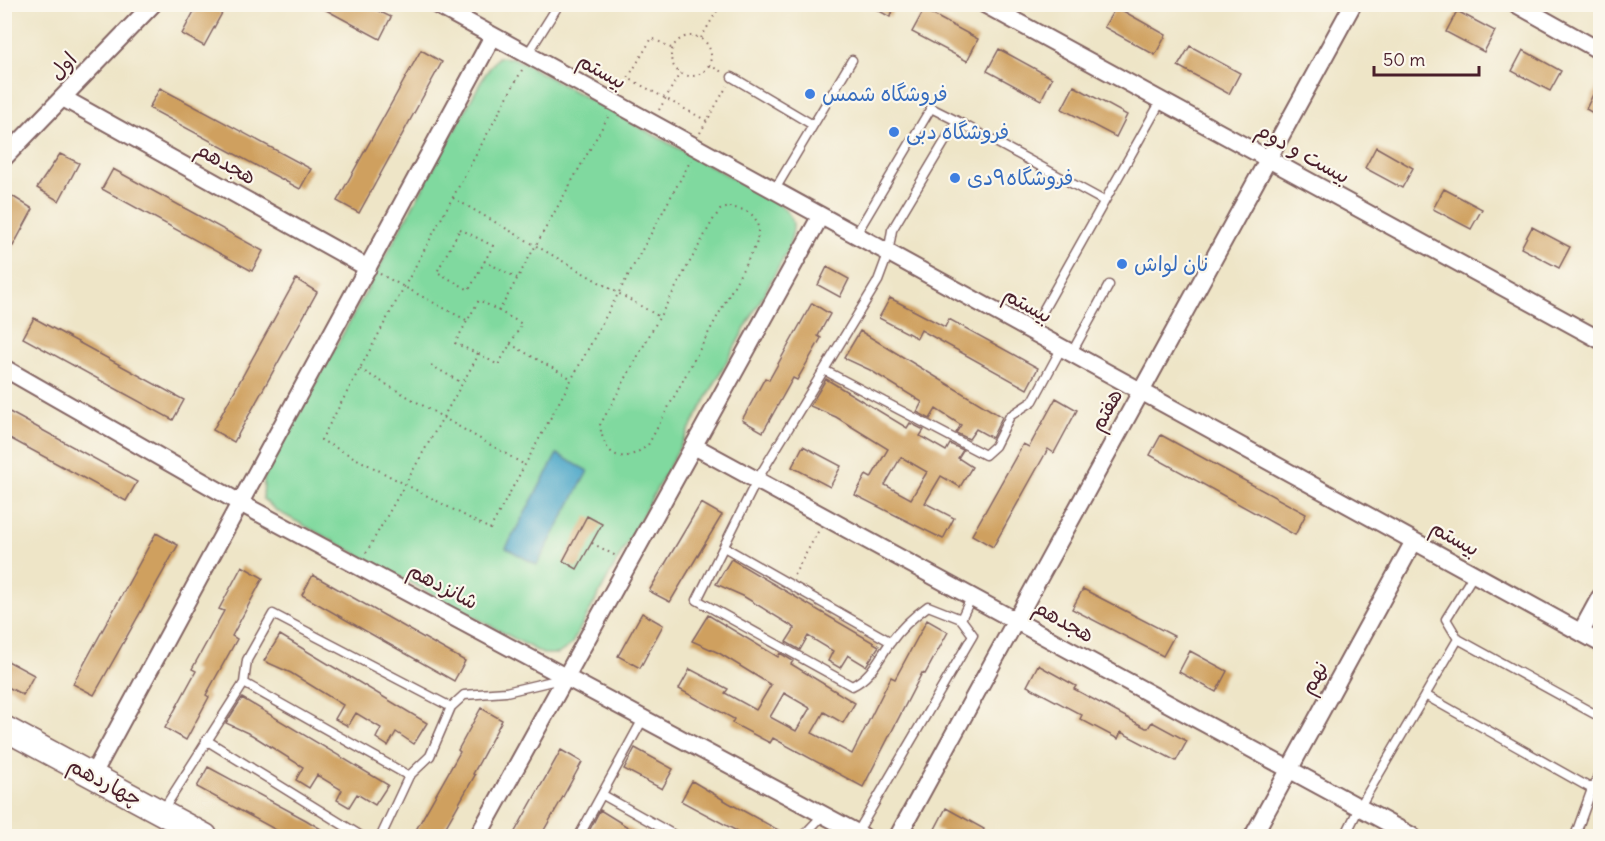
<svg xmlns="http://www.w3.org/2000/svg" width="1605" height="841" font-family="Delius,'Playpen Sans Arabic',sans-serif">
	<rect width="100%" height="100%" fill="#fbf7ec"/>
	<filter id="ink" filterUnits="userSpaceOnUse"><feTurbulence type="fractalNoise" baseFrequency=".0167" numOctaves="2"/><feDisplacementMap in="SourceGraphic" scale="12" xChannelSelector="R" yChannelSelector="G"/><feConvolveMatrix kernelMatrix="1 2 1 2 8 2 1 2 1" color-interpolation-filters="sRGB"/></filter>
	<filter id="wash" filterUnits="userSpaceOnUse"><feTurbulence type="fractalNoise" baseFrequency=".008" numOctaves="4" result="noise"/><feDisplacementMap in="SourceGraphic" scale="24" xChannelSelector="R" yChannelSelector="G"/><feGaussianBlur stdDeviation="1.35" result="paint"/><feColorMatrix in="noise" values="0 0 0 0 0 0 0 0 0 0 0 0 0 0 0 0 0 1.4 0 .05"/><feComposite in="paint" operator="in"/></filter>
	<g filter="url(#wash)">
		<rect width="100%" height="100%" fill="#eee5c7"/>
		<path fill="#80d99f" stroke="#657c65" stroke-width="1.5" d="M498 57 514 58 774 201C799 218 795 226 787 252L571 645 558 654H543L277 511 263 499 264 478 484 76Z"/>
		<path fill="#49a6c8" stroke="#4a627a" stroke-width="1.5" d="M557 454 588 471 537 565 506 548Z"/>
		<g id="blocks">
			<path fill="#cfa05f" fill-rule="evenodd" d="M198 4H210L222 13 204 46 182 34Z
				M315 4H364L391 17 380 39Z
				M867 4H896L890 17Z
				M1116 7 1166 35 1155 55 1104 27Z
				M924 10 978 39 967 61 912 32Z
				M1457 11 1495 31 1484 52 1446 32Z
				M1190 46 1240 73 1229 94 1178 66Z
				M999 49 1052 78 1041 100 987 71Z
				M421 50 442 62 359 213 337 201Z
				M1523 50 1561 71 1550 91 1512 71Z
				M1600 80V117L1586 109Z
				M1074 86 1127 115 1116 137 1062 109Z
				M160 88 311 169 300 189 149 108Z
				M1376 147 1413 168 1402 188 1365 168Z
				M60 154 79 163 59 201 37 188Z
				M113 169 263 251 252 271 102 189Z
				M1444 189 1482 209 1471 229 1433 209Z
				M12 196 33 209 13 246 4 241V208Z
				M1532 227 1570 247 1559 268 1521 248Z
				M827 267 849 279 840 297 818 285Z
				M296 279 317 292 234 442 213 430Z
				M890 298 945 327 949 319 1038 368 1027 389 921 330 917 338 879 318Z
				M812 303 830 314 818 336 821 338 797 380 793 378 763 432 742 420 765 378 769 380Z
				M34 318 184 400 173 420 23 338Z
				M860 331 1002 417 992 438 976 429 969 439 956 433 961 425 936 409 930 419 917 412 922 402 870 370 844 358Z
				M826 379 907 428 910 423 924 430 920 436 946 451 950 444 963 450 958 458 972 467 960 487 941 476 925 503 954 518 943 539 855 495 866 475 871 478 888 449 836 417 810 406ZM901 457 927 472 911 499 885 485Z
				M1056 398 1077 410 1054 453 1048 449 993 547 972 535 1023 444 1029 447Z
				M4 409 137 482 126 501 4 435Z
				M1161 435 1306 514 1295 535 1150 455Z
				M803 446 841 466 830 487 792 467Z
				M701 503 722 515 670 602 649 591Z
				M587 516 602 524 577 569 563 561Z
				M156 533 178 545 94 695 73 684Z
				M731 559 879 646 866 666 848 655 840 668 828 661 833 651 808 636 800 650 786 642 795 628 743 596 716 584Z
				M242 566 263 578 232 636 237 639 206 695 209 697 186 740 165 728 196 671 192 669 224 611 219 609Z
				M313 575 465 661 454 681 302 595Z
				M1083 589 1174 636 1163 656 1072 609Z
				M642 613 663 625 640 668 618 656Z
				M708 615 778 657 780 653 793 661 791 664 855 703 843 723 824 712 812 733 852 754 891 677 895 679 927 620 948 632 925 674 922 673 863 787 773 738 770 743 732 723 734 719 679 689 690 669 728 689 725 693 756 710 771 685 719 653 692 641ZM784 693 810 708 796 731 770 717Z
				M280 635 427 723 414 744 396 732 388 746 376 738 381 728 356 713 348 726 335 719 343 705 291 673 264 661Z
				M1190 651 1227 671 1216 692 1179 672Z
				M4 659 34 675 23 695 4 685Z
				M1038 665 1076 686 1074 689 1146 728H1148L1152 722 1187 741 1176 761 1121 732 1118 739 1080 719 1082 715 1027 686Z
				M242 698 388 785 375 805 357 794 349 807 337 800 342 790 317 775 309 788 296 780 303 767 252 735 226 723Z
				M481 708 502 720 473 774 475 775 440 837H412L460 752 458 750Z
				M635 748 673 769 662 789 624 769Z
				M561 750 582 762 559 804 540 837H512Z
				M208 767 306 820 334 837H289L197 787Z
				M692 781 729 803 791 837H742L736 833 737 831 681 801Z
				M946 808 984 829 980 837H950L935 829Z
				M600 810 644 837H586Z"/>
		</g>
	</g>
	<g filter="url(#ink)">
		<use href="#blocks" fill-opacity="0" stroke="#836462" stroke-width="1.5"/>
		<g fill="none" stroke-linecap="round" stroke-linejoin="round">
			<defs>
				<path id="service" d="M527 55 559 4
					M732 77 813 125
					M774 191 852 60
					M855 236 931 108 957 121
					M1031 332 1161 101
					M1071 354 1109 285
					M824 370 985 455 995 446 1010 416 1033 401 1061 349
					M724 547 891 642
					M972 596 961 619 928 606C914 616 900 629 890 643 877 661 872 676 852 686L697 600 757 480 878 281 888 254 892 230 957 121 1104 201
					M1458 639 1600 717
					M244 683 409 776
					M1425 695 1592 789
					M206 740 361 836
					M603 795 676 836
					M163 810 244 683 247 660 273 614 451 707 464 695 506 692 565 678
					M857 833 973 635 961 619
					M381 836 409 776 430 756 451 707
					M579 836 643 719
					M803 836 823 815
					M1345 836 1359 808 1458 639 1446 619 1474 574
					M1575 836 1592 789 1600 774"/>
				<path id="minor" d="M435 4 1600 643
					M984 4 1600 340
					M1516 4 1600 51
					M63 98 368 268
					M4 158 153 4
					M4 368 240 503 863 836
					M694 446 1412 836
					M1581 632 1600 597
					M92 776 493 36
					M478 836 820 217
					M898 836 1353 4
					M1253 836 1414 541"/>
				<path id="secondary" d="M4 728 205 836"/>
			</defs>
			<use href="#service" stroke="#836462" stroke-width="11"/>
			<use href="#minor" stroke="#836462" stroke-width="20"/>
			<use href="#secondary" stroke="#836462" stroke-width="27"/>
			<path stroke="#836462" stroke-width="2" stroke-dasharray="1.5 4.5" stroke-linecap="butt" d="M671 56a20 20 0 1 1 40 0a20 20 0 1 1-40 0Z
				M701 38 721 4
				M671 48 652 38 628 78 707 121
				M709 65 722 72
				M522 70 321 440 490 529 691 160
				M659 110 680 73
				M700 133 727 86
				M453 198 658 316
				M729 207C755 210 762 220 756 245L648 445C622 466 604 457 600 425L713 220 720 210Z
				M460 229 493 246 469 290 437 272Z
				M484 261 517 278
				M380 274 468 321
				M510 344 572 379
				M478 354 455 343 479 300 499 311
				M431 365 462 383
				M360 369 525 465
				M592 543 616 556
				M366 553 479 354 498 365 522 324 499 311 608 117
				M794 575 819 530"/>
			<use href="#service" stroke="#fff" stroke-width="8"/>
			<use href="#minor" stroke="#fff" stroke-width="16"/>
			<use href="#secondary" stroke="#fff" stroke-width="24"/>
		</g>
	</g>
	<g fill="#3f7fe0" stroke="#fbf7ec" stroke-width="2">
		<circle cx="810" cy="94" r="6"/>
		<circle cx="894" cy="132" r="6"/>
		<circle cx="955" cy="178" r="6"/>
		<circle cx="1122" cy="264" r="6"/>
	</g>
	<g text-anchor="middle" stroke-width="4.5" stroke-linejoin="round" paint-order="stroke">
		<g font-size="21" fill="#4a1f2b" stroke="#fbf7ec">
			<text transform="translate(63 66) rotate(-46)" y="7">اول</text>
			<text transform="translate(602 71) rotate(29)" y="7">بیستم</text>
			<text transform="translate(1303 153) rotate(29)" y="7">بیست و دوم</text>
			<text transform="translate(226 163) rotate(29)" y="7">هجدهم</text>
			<text transform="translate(1028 305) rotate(29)" y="7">بیستم</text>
			<text transform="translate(1106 410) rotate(-61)" y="7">هفتم</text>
			<text transform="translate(1455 538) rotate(29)" y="7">بیستم</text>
			<text transform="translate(443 586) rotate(28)" y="7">شانزدهم</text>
			<text transform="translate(1064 621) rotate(29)" y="7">هجدهم</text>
			<text transform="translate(1314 678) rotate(-61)" y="7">نهم</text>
			<text transform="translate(105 782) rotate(28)" y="7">چهاردهم</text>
		</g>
		<g font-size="21" fill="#366cbe" stroke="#fbf7ec" text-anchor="start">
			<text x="822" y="101">فروشگاه شمس</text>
			<text x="906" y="139">فروشگاه دبی</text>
			<text x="967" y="185">فروشگاه۹دی</text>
			<text x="1134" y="271">نان لواش</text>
		</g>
	</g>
	<rect width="1605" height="841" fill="none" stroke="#fbf7ec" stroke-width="24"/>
	<path d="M1374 66v9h105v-9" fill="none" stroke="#4a1f2b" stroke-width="3"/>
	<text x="1383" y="66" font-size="18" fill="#4a1f2b" stroke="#fbf7ec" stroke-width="4.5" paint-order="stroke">50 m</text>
</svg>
